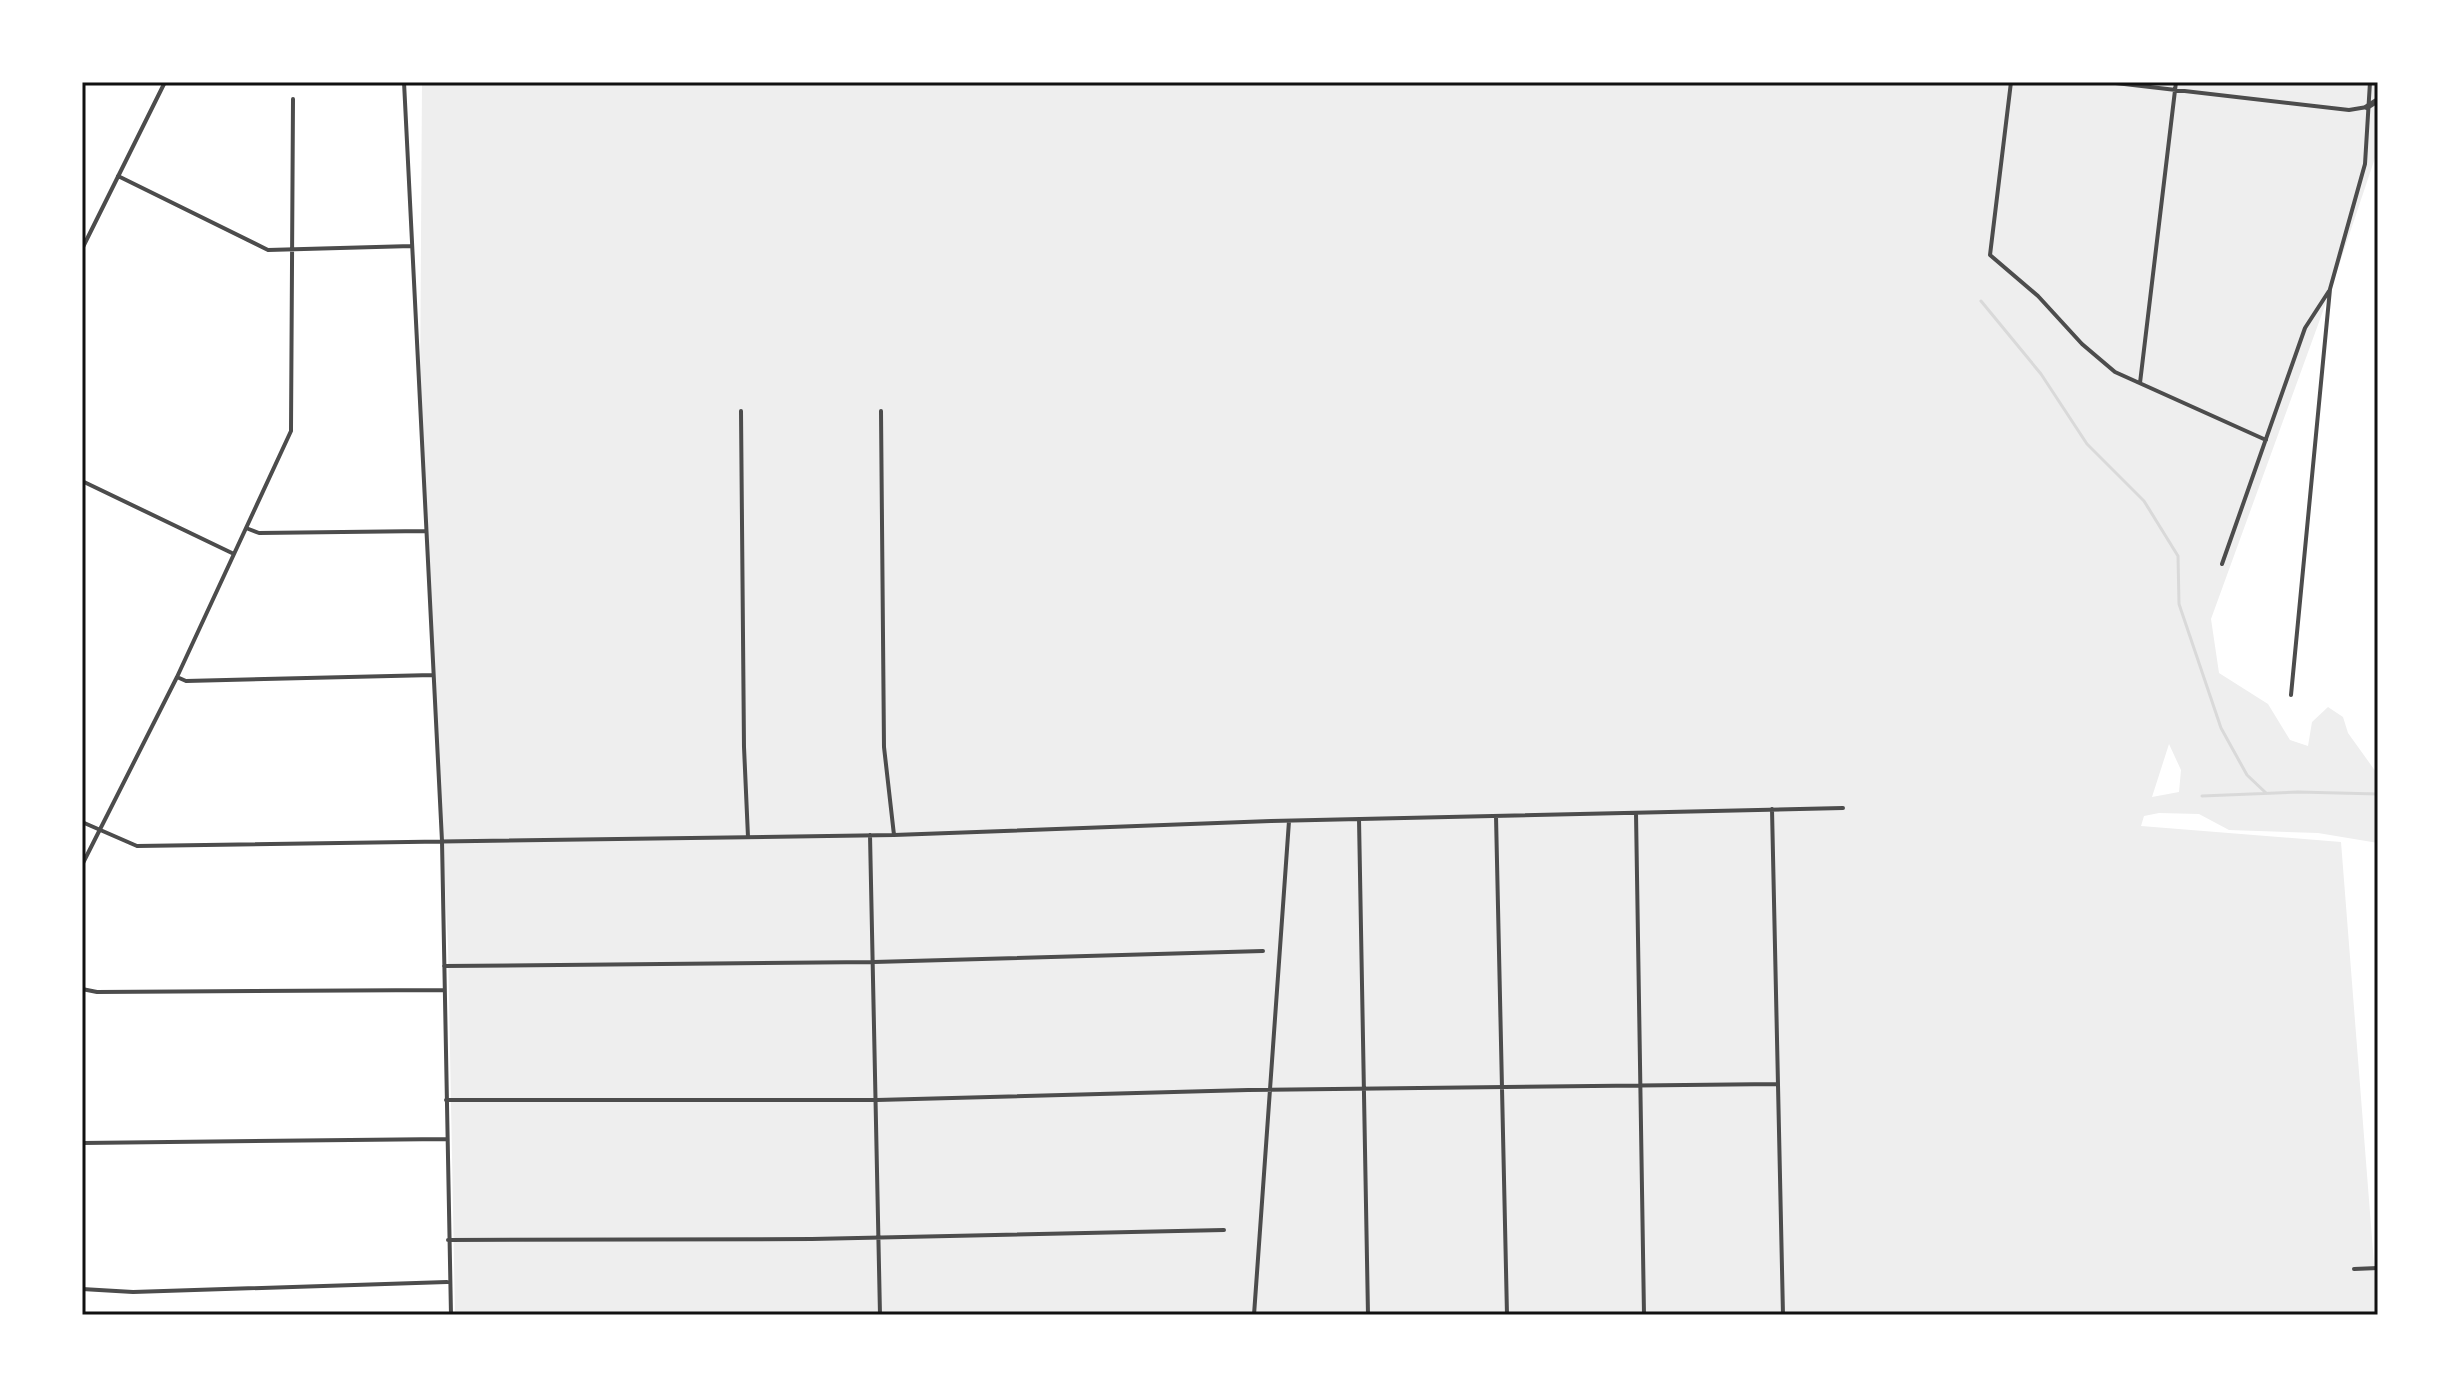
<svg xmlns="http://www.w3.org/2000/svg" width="2460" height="1397" font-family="Lato,sans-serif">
	<rect width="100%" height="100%" fill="#fff"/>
	<path fill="#eee" fill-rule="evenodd" d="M422 82H2378V149L2331 289 2211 619 2219 673 2268 704 2290 740 2308 746 2312 722 2328 707 2343 717 2348 733 2376 772H2378V843L2318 833 2229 830 2199 814 2159 813 2144 816 2141 826 2341 842 2378 1315H455L448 945 420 396ZM2169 744 2181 770 2179 792 2152 797Z"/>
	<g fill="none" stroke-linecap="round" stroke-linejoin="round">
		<path stroke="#d9d9d9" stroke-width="3" d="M1981 301 2041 374 2087 444 2144 501 2178 556 2179 604 2221 728 2247 775 2266 793
			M2202 796 2298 792 2378 794"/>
		<path stroke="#4c4c4c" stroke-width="4" d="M404 82 442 841 451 1315
			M2011 82 1990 255 2038 296 2082 344 2115 372 2266 440
			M2107 82 2349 110 2367 107
			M118 176 268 250 412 246
			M82 249 165 82
			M2140 383 2176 82
			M741 411 744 747 748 837
			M881 411 884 747 894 835
			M82 481 234 554
			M246 528 259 533 426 531
			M2222 564 2305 328 2329 291
			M177 677 186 681 433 675
			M2291 695 2330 289 2365 164 2370 82
			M1772 809 1783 1315
			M1636 813 1644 1315
			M1496 816 1507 1315
			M1359 819 1368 1315
			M82 822 137 846 894 835 1271 821 1843 808
			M870 835 880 1315
			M82 865 177 677 291 431 293 99
			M444 966 874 962 1263 951
			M82 989 97 992 443 990
			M446 1100H877L1248 1090 1777 1084
			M82 1143 446 1139
			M448 1240 812 1239 1224 1230
			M2354 1269 2378 1268
			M82 1289 133 1292 447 1282
			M1254 1315 1289 821"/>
		<path stroke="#4c4c4c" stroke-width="6" d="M2367 107 2378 100"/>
	</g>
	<rect width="2460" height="1397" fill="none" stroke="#ffffff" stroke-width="168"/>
	<rect x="84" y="84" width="2292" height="1229" fill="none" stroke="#111" stroke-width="3"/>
</svg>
